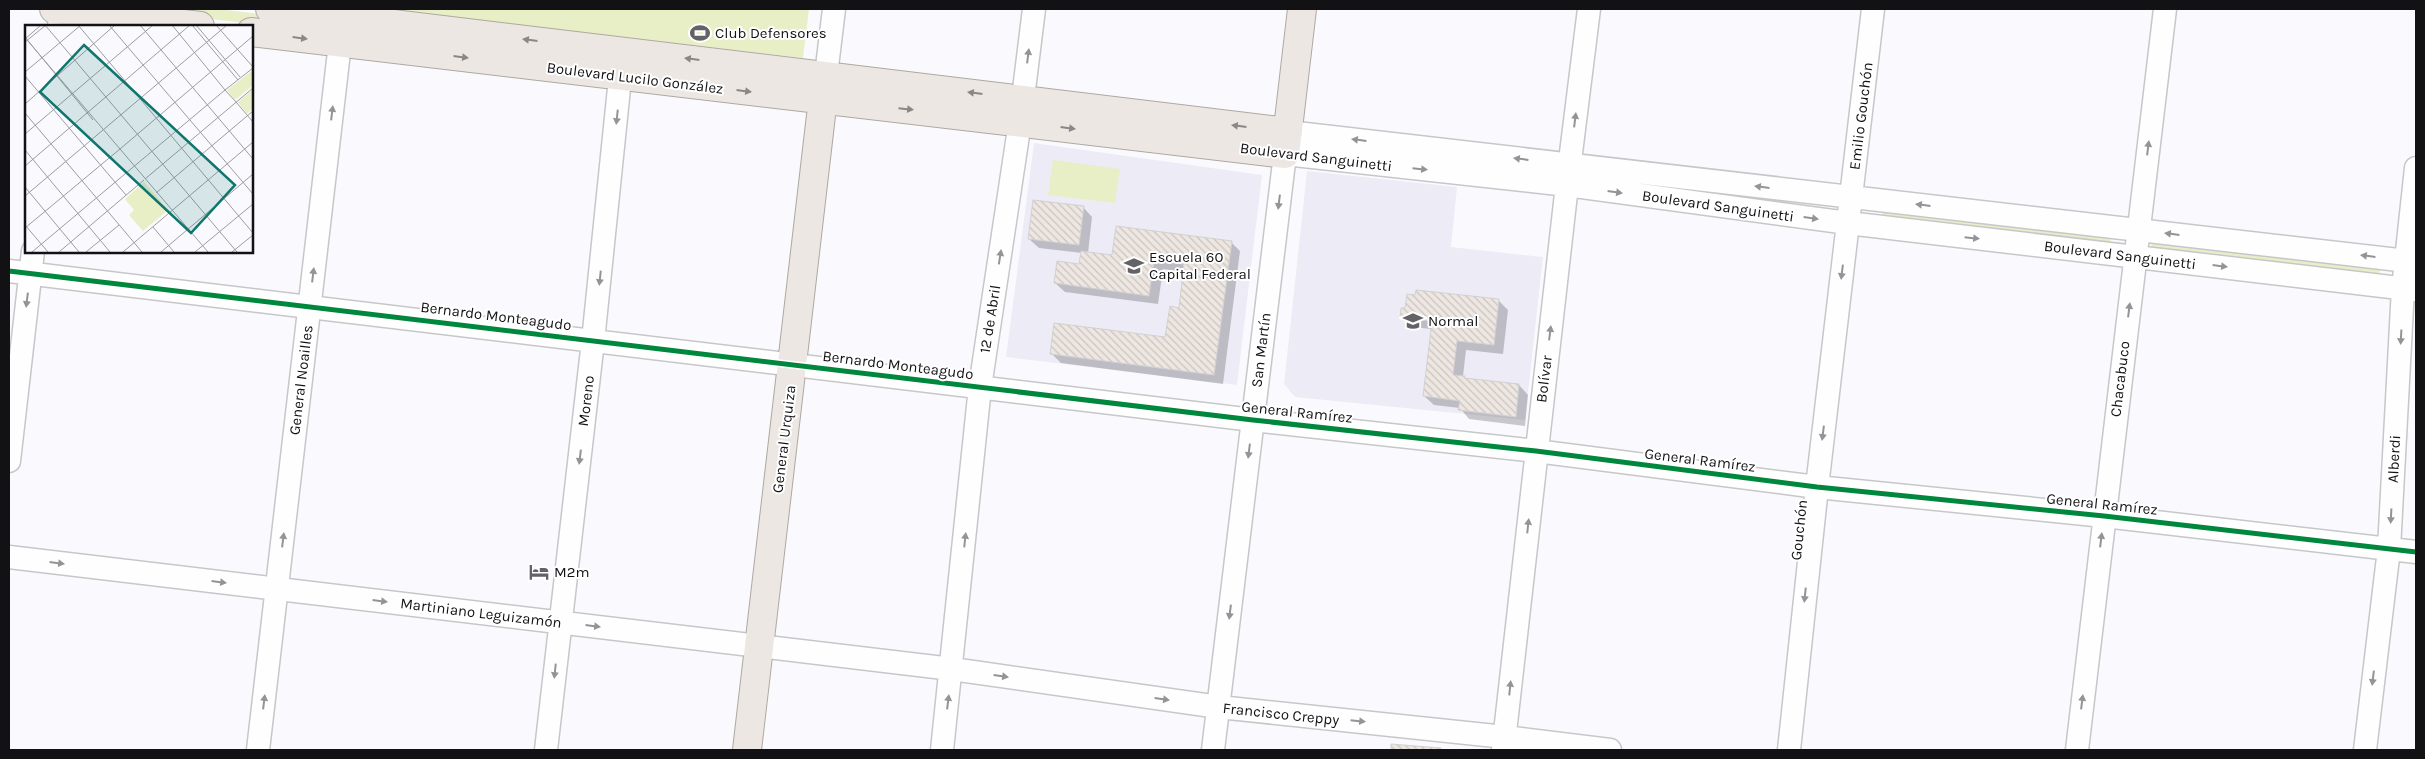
<svg xmlns="http://www.w3.org/2000/svg" width="2425" height="759" font-family="Karla,sans-serif">
	<defs>
		<pattern id="building-back-hatch" width="6" height="6" patternUnits="userSpaceOnUse" patternTransform="scale(1.25)"><rect width="6" height="6" fill="#ede6e1"/><path d="M-1 5l2 2M0 0l6 6M5-1l2 2" fill="none" stroke="#cac4c0"/></pattern>
	</defs>
	<rect width="100%" height="100%" fill="#fafafe"/>
	<path fill="#edecf6" d="M1034 143 1262 175 1237 385 1006 357Z
		M1307 171 1457 187 1451 247 1543 257 1525 420 1295 397 1284 384Z"/>
	<path fill="#e8eec5" d="M126 9H216L314 20 313 31Z
		M384 9H809L803 58Z
		M1053 160 1120 169 1115 203 1048 195Z
		M1883 211 2111 238 2109 248 1881 221Z
		M2152 241 2380 267 2379 278 2151 251Z"/>
	<path fill="#0003" d="M1083 207 1092 217 1088 253 1113 256 1231 242 1240 251 1223 384 1061 363 1051 353 1167 339 1180 309 1185 272 1163 269 1158 304 1065 292 1055 283 1080 265 1082 253 1039 248 1029 239Z
		M1417 291 1499 301 1508 310 1503 354 1466 350 1463 376 1466 379 1519 385 1528 395 1525 426 1469 419 1460 408 1434 405 1424 396 1432 329 1411 327 1401 317 1416 297Z"/>
	<path fill="url(#building-back-hatch)" stroke="#d2d1d2" d="M1033 200 1084 206 1079 245 1028 239Z
		M1116 226 1232 241 1214 375 1050 354 1054 323 1165 337 1170 306 1179 308 1184 264 1154 260 1149 296 1054 283 1057 261 1079 264 1081 251 1112 255Z
		M1416 290 1499 299 1494 345 1457 341 1453 375 1465 376 1464 378 1519 384 1516 417 1458 410 1460 401 1423 396 1432 321 1400 318 1401 308H1405L1407 294 1415 295Z
		M1391 744 1441 748V750H1391Z"/>
	<g fill="none" stroke-linecap="round" stroke-linejoin="round">
		<defs>
			<path id="minor" d="M59 26 61 9
				M826 75 834 9
				M1288 132 2416 262
				M9 271 1253 420 1536 451 1817 487 2104 516 2416 552
				M9 461 33 251
				M9 557 952 669 1219 707 1505 737 1610 750
				M258 750 342 26
				M546 750 593 341 622 59
				M942 750 980 387 1020 122 1034 9
				M1213 750 1285 154 1567 185 1848 223 2416 290
				M1503 750 1567 185 1589 9
				M1789 750 1817 487 1873 9
				M2077 750 2165 9
				M2365 750 2389 549 2403 288 2416 168"/>
			<path id="major" d="M54 9 200 26
				M270 9 1288 132
				M251 32 1285 154 1302 9
				M747 750 825 81"/>
		</defs>
		<use href="#minor" stroke="#c7c7ca" stroke-width="25"/>
		<use href="#major" stroke="#aea8a0" stroke-width="30"/>
		<use href="#minor" stroke="#fefeff" stroke-width="22"/>
		<use href="#major" stroke="#ece7e2" stroke-width="28"/>
		<defs>
			<path id="cycleway" d="M9 271 1253 420 1536 451 1817 487 2104 516 2416 552"/>
		</defs>
		<use href="#cycleway" stroke="#fff" stroke-width="8"/>
		<use href="#cycleway" stroke="#00873e" stroke-width="5"/>
	</g>
	<defs><path id="oneway-solid" d="M-6-.8H1V-3.2L6.5 0L1 3.2V.8H-6Z" transform="scale(1.25)"/></defs>
	<g fill="#8a8786">
		<use href="#oneway-solid" transform="translate(300 38) rotate(7)"/>
		<use href="#oneway-solid" transform="translate(530 40) rotate(-173)"/>
		<use href="#oneway-solid" transform="translate(461 57) rotate(7)"/>
		<use href="#oneway-solid" transform="translate(692 59) rotate(-173)"/>
		<use href="#oneway-solid" transform="translate(744 91) rotate(7)"/>
		<use href="#oneway-solid" transform="translate(975 93) rotate(-173)"/>
		<use href="#oneway-solid" transform="translate(906 109) rotate(6)"/>
		<use href="#oneway-solid" transform="translate(1239 126) rotate(-173)"/>
		<use href="#oneway-solid" transform="translate(1068 128) rotate(7)"/>
	</g>
	<g fill="#949496">
		<use href="#oneway-solid" transform="translate(1028 56) rotate(-83)"/>
		<use href="#oneway-solid" transform="translate(332 113) rotate(-83)"/>
		<use href="#oneway-solid" transform="translate(617 117) rotate(96)"/>
		<use href="#oneway-solid" transform="translate(1575 120) rotate(-83)"/>
		<use href="#oneway-solid" transform="translate(1359 140) rotate(-173)"/>
		<use href="#oneway-solid" transform="translate(2148 148) rotate(-83)"/>
		<use href="#oneway-solid" transform="translate(1521 159) rotate(-173)"/>
		<use href="#oneway-solid" transform="translate(1420 169) rotate(6)"/>
		<use href="#oneway-solid" transform="translate(1762 187) rotate(-173)"/>
		<use href="#oneway-solid" transform="translate(1615 192) rotate(8)"/>
		<use href="#oneway-solid" transform="translate(1279 202) rotate(97)"/>
		<use href="#oneway-solid" transform="translate(1923 205) rotate(-173)"/>
		<use href="#oneway-solid" transform="translate(1811 218) rotate(8)"/>
		<use href="#oneway-solid" transform="translate(2172 234) rotate(-173)"/>
		<use href="#oneway-solid" transform="translate(1972 238) rotate(6)"/>
		<use href="#oneway-solid" transform="translate(2368 256) rotate(-173)"/>
		<use href="#oneway-solid" transform="translate(1000 257) rotate(-81)"/>
		<use href="#oneway-solid" transform="translate(2220 266) rotate(7)"/>
		<use href="#oneway-solid" transform="translate(1842 272) rotate(97)"/>
		<use href="#oneway-solid" transform="translate(313 275) rotate(-83)"/>
		<use href="#oneway-solid" transform="translate(600 278) rotate(96)"/>
		<use href="#oneway-solid" transform="translate(27 300) rotate(97)"/>
		<use href="#oneway-solid" transform="translate(2129 310) rotate(-83)"/>
		<use href="#oneway-solid" transform="translate(1550 333) rotate(-83)"/>
		<use href="#oneway-solid" transform="translate(2401 337) rotate(93)"/>
		<use href="#oneway-solid" transform="translate(1823 433) rotate(97)"/>
		<use href="#oneway-solid" transform="translate(1249 451) rotate(97)"/>
		<use href="#oneway-solid" transform="translate(580 457) rotate(97)"/>
		<use href="#oneway-solid" transform="translate(2391 516) rotate(93)"/>
		<use href="#oneway-solid" transform="translate(1528 526) rotate(-84)"/>
		<use href="#oneway-solid" transform="translate(283 540) rotate(-83)"/>
		<use href="#oneway-solid" transform="translate(965 540) rotate(-84)"/>
		<use href="#oneway-solid" transform="translate(2101 540) rotate(-83)"/>
		<use href="#oneway-solid" transform="translate(57 563) rotate(7)"/>
		<use href="#oneway-solid" transform="translate(219 582) rotate(7)"/>
		<use href="#oneway-solid" transform="translate(1805 595) rotate(96)"/>
		<use href="#oneway-solid" transform="translate(380 601) rotate(7)"/>
		<use href="#oneway-solid" transform="translate(1230 612) rotate(97)"/>
		<use href="#oneway-solid" transform="translate(593 626) rotate(7)"/>
		<use href="#oneway-solid" transform="translate(555 671) rotate(96)"/>
		<use href="#oneway-solid" transform="translate(1001 676) rotate(8)"/>
		<use href="#oneway-solid" transform="translate(2373 678) rotate(97)"/>
		<use href="#oneway-solid" transform="translate(1510 688) rotate(-84)"/>
		<use href="#oneway-solid" transform="translate(1162 699) rotate(8)"/>
		<use href="#oneway-solid" transform="translate(264 702) rotate(-83)"/>
		<use href="#oneway-solid" transform="translate(948 702) rotate(-83)"/>
		<use href="#oneway-solid" transform="translate(2082 702) rotate(-83)"/>
		<use href="#oneway-solid" transform="translate(1358 721) rotate(6)"/>
	</g>
	<defs>
		<symbol id="stadium-bare" viewBox="-9 -9 18 18"><path d="M0-5a6.5 5 0 1 0 0 10a6.5 5 0 1 0 0-10ZM-3.5-1.8h7v3.6h-7Z" fill="#636367" stroke="#fff" stroke-width="2.5" paint-order="stroke"/></symbol>
		<symbol id="school-bare" viewBox="-9 -9 18 18"><path d="M0-5L7-2L0 1L-7-2ZM-4 1L0 2.5L4 1V4Q0 6-4 4Z" fill="#636367" stroke="#fff" stroke-width="2.5" paint-order="stroke"/></symbol>
		<symbol id="hotel-bare" viewBox="-9 -9 18 18"><path d="M-6-4.5h1.5V1H6V5H4.5V3h-9V5H-6ZM-4 0a1.8 1.8 0 1 1 3.6 0ZM.5 0V-2.5h3Q6-2.5 6 0Z" fill="#636367" stroke="#fff" stroke-width="2.5" paint-order="stroke"/></symbol>
	</defs>
	<g fill-rule="evenodd">
		<use href="#stadium-bare" x="686" y="19" width="28" height="28"/>
		<use href="#school-bare" x="1120" y="252" width="28" height="28"/>
		<use href="#school-bare" x="1399" y="307" width="28" height="28"/>
		<use href="#hotel-bare" x="525" y="558" width="28" height="28"/>
	</g>
	<g text-anchor="middle" stroke-width="4" stroke-linejoin="round" paint-order="stroke">
		<g font-size="15" fill="#121215" stroke="#fff" text-anchor="start">
			<text x="715" y="38">Club Defensores</text>
			<text x="1149" y="262">Escuela 60<tspan x="1149" dy="17">Capital Federal</tspan></text>
			<text x="1428" y="326">Normal</text>
			<text x="554" y="577">M2m</text>
		</g>
		<g font-size="15" fill="#121215" stroke="#fff">
			<text transform="translate(635 78) rotate(7)" y="5">Boulevard Lucilo González</text>
			<text transform="translate(1861 116) rotate(-83)" y="5">Emilio Gouchón</text>
			<text transform="translate(1316 157) rotate(7)" y="5">Boulevard Sanguinetti</text>
			<text transform="translate(1718 206) rotate(8)" y="5">Boulevard Sanguinetti</text>
			<text transform="translate(2120 255) rotate(7)" y="5">Boulevard Sanguinetti</text>
			<text transform="translate(496 316) rotate(7)" y="5">Bernardo Monteagudo</text>
			<text transform="translate(990 319) rotate(-81)" y="5">12 de Abril</text>
			<text transform="translate(1261 350) rotate(-83)" y="5">San Martín</text>
			<text transform="translate(898 365) rotate(7)" y="5">Bernardo Monteagudo</text>
			<text transform="translate(1544 379) rotate(-83)" y="5">Bolívar</text>
			<text transform="translate(2120 379) rotate(-83)" y="5">Chacabuco</text>
			<text transform="translate(301 380) rotate(-83)" y="5">General Noailles</text>
			<text transform="translate(586 401) rotate(-83)" y="5">Moreno</text>
			<text transform="translate(1297 412) rotate(6)" y="5">General Ramírez</text>
			<text transform="translate(784 439) rotate(-83)" y="5">General Urquiza</text>
			<text transform="translate(2394 459) rotate(-87)" y="5">Alberdi</text>
			<text transform="translate(1700 460) rotate(7)" y="5">General Ramírez</text>
			<text transform="translate(2102 504) rotate(6)" y="5">General Ramírez</text>
			<text transform="translate(1799 530) rotate(-84)" y="5">Gouchón</text>
			<text transform="translate(481 613) rotate(7)" y="5">Martiniano Leguizamón</text>
			<text transform="translate(1281 714) rotate(6)" y="5">Francisco Creppy</text>
		</g>
	</g>
	<g transform="translate(25 25)">
		<rect width="228" height="228" fill="#fafafe"/>
		<path d="M228 45 227 61 210 75 202 65ZM227 65V84L222 89 213 77ZM119 157 143 185 118 206 104 190 109 185 100 174Z" fill="#e8eec5"/>
		<path fill="none" stroke="#9d9da1" stroke-width="1" d="M20 0 212 227M53 0 228 208M84 0 228 169M115 0 228 134M167 0 213 55M171 0 215 52M191 0 228 42M0 12 68 95M0 14 16 0M2 15 95 124 228 11M0 17 21 0M0 47 56 0M0 51 101 170M211 77 228 97M211 77 200 65 228 43M0 79 90 0M0 88 117 227M0 109 128 0M0 125 85 227M0 141 165 0M120 154 228 63M0 162 54 227M131 168 228 86M0 171 202 0M0 200 23 227M128 202 149 227M0 203 95 124 183 227M7 227 200 65 147 0M34 227 119 155M61 227 94 200M98 227 228 117M136 227 228 149M170 227 228 179M207 227 228 210"/>
		<path fill="#0f766e" fill-opacity="0.15" stroke="#0f766e" stroke-width="2.5" d="M59 20 210 160 166 208 15 67Z"/>
		<rect width="228" height="228" fill="none" stroke="#121215" stroke-width="2.5"/>
	</g>
	<rect width="2425" height="759" fill="none" stroke="#121215" stroke-width="20"/>
</svg>
